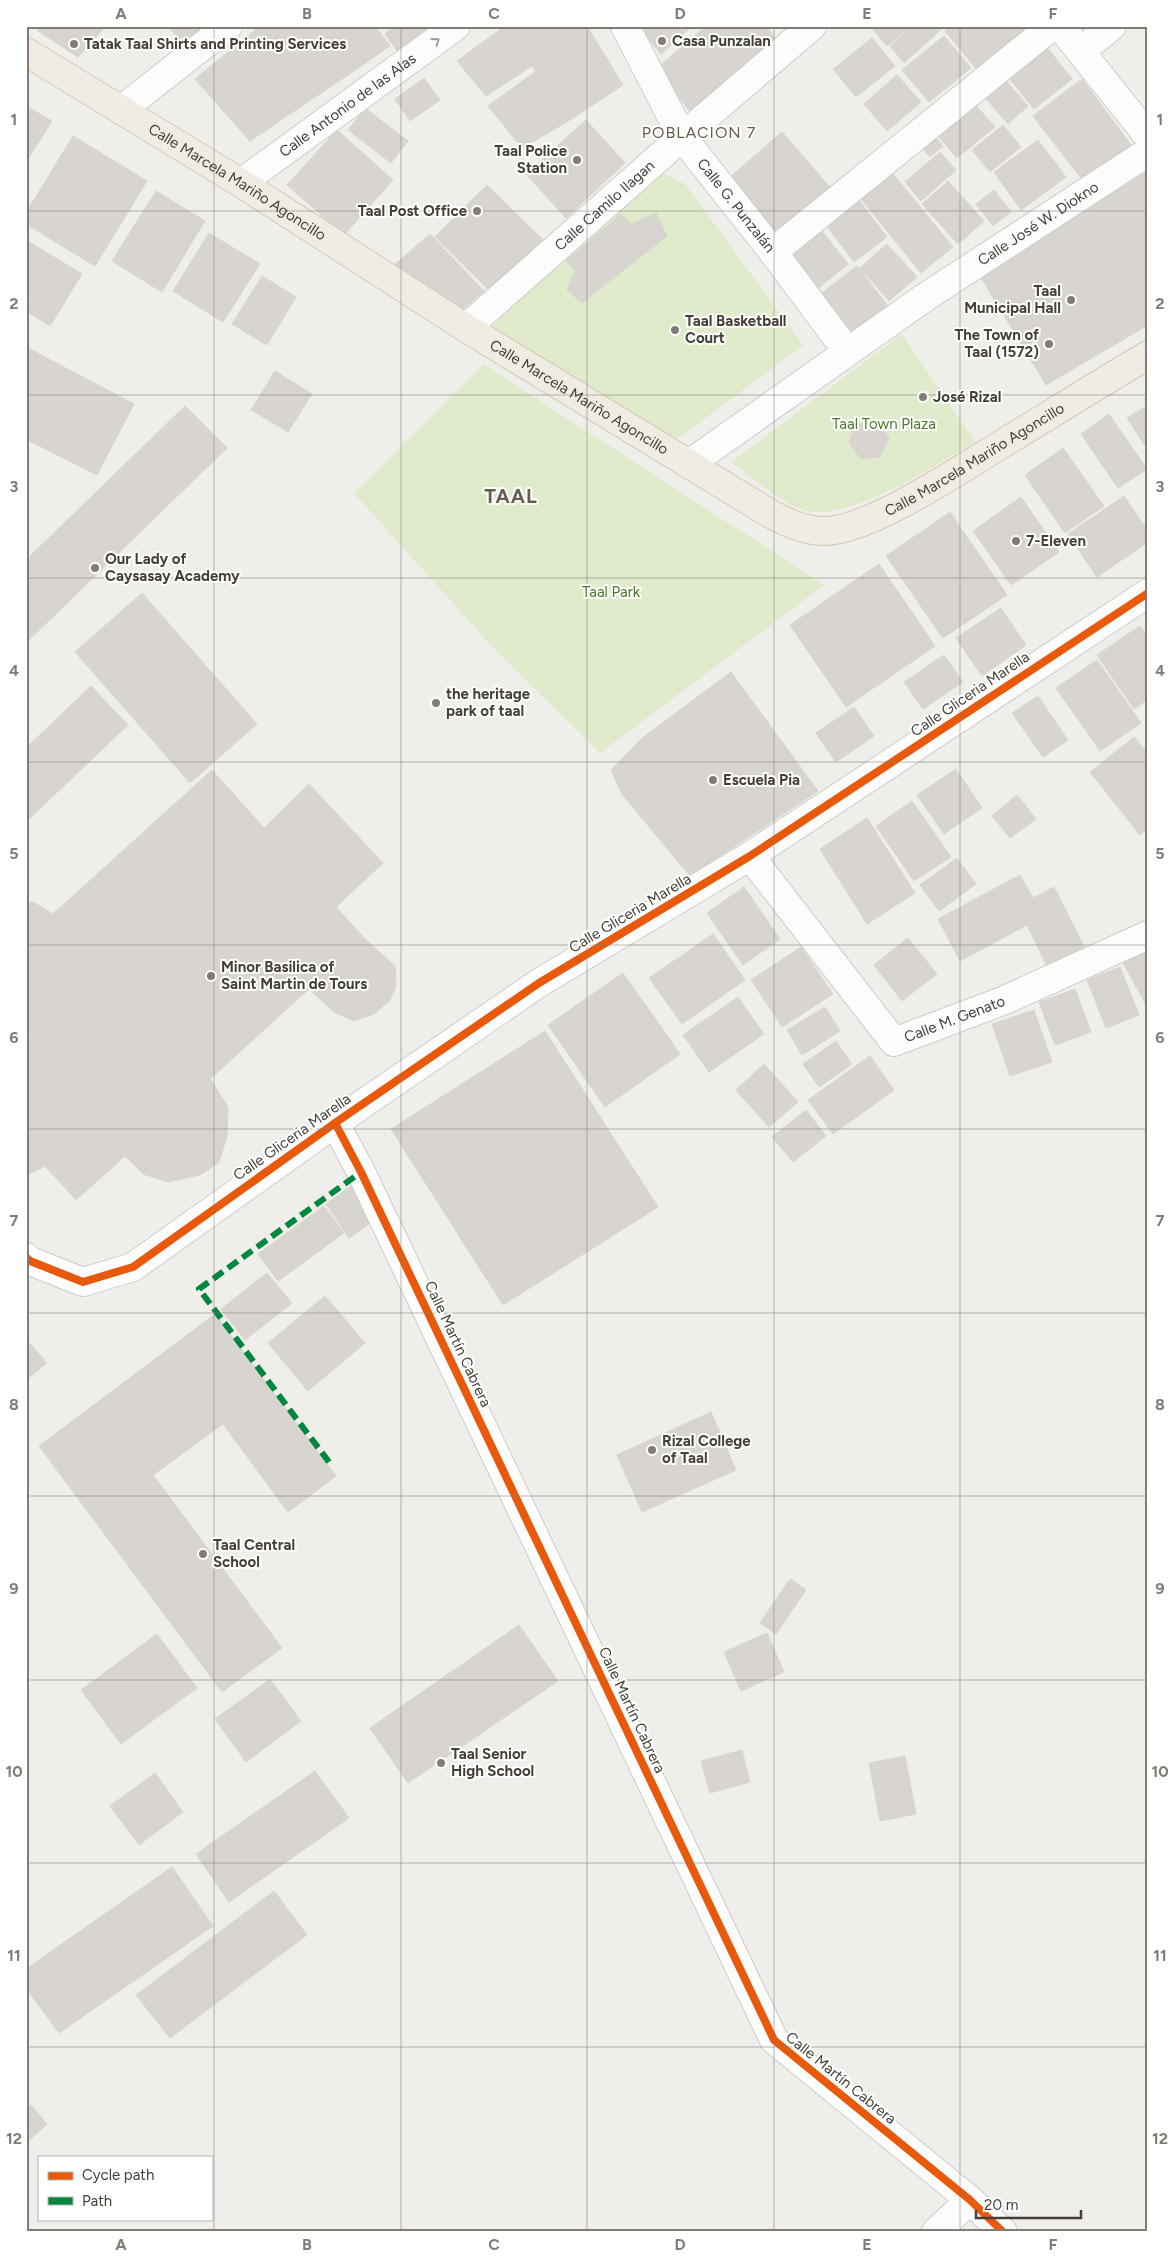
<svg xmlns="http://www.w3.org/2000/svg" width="1174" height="2258" font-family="Figtree,sans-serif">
	<rect width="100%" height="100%" fill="#f0eeea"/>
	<path fill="#dfebca" d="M663 174 685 184 803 345 676 440 486 324Z
		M902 334 975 442C937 464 847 524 804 510 777 501 753 478 731 462Z
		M483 364 824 585 600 753 487 641 354 493Z"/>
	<path fill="#d8d5d1" stroke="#d8d5d0" d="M40 26H106L78 57 38 31Z
		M167 26H212L189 48Z
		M260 26H310L348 75 250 141 195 79Z
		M318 26H375L390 46 348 75 313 30Z
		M395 26H436L398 52 385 34Z
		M505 26H581L526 56 532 66 486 96 457 61Z
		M581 26H587L623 85 567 122 526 56Z
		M638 26H692L661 54Z
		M706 26H765L781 45 696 118 655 70Z
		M870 26H912L887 46Z
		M913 26H945L904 63 890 46Z
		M951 26H1028L1032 31 979 72 945 31Z
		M944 36 971 68 929 102 902 70Z
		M872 38 895 66 856 97 833 69Z
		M1042 41 1072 79 1034 109 1003 71Z
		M535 72 567 122 522 148 488 106Z
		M897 75 921 102 887 131 864 104Z
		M1001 75 1028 106 1008 124 981 93Z
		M424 78 440 100 410 121 395 99Z
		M1082 79 1132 146 1084 182 1033 116Z
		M971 100 995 127 957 158 934 131Z
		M26 106 52 121 26 162Z
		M365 108 408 141 391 163 348 130Z
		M586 120 625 163 566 218 526 174Z
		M1003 125 1021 147 990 172 972 150Z
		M337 130 393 180 344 235 287 185Z
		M929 130 943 146 930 157 916 141Z
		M782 132 836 194 783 240 729 178Z
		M73 136 147 181 95 266 26 224V213Z
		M1038 140 1066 177 1021 210 994 172Z
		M940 152 956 170 921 201 905 182Z
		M888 168 953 247 921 273 857 194Z
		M1145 173 1148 177V325L1046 385 980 276Z
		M948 181 984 221 958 244 922 204Z
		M487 185 543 240 491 292 435 237Z
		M994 190 1011 212 993 226 976 204Z
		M156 191 205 221 162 292 112 261Z
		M856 196 887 237 854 262 823 221Z
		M656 213 667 236 582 303 567 290 575 271 566 261 621 214 631 224Z
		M818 226 848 264 815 291 785 252Z
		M209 233 260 264 223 322 173 291Z
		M430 234 484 291 462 310 394 265Z
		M26 240 82 274 50 326 26 311Z
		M887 244 917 277 889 301 860 268Z
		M857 266 888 306 845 338 815 298Z
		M262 276 296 297 267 345 232 324Z
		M26 347 134 404 97 475 26 439Z
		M275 371 312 394 288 432 251 410Z
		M1148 405V450L1127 418Z
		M185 406 227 448 26 643V560Z
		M1109 414 1147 469 1118 488 1081 434Z
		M877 422 889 438 880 457 861 459 849 443 857 424Z
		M1063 448 1104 506 1065 533 1025 475Z
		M1124 496 1148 531V542L1097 577 1068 534Z
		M1021 497 1059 552 1011 585 973 531Z
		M950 512 1007 595 943 638 886 556Z
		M879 564 935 646 846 707 790 625Z
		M142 593 257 724 190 783 75 652Z
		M1001 608 1026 645 982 676 956 638Z
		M1140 626 1148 637V699L1134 709 1097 655Z
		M944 655 963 682 923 709 904 682Z
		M1097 660 1141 723 1100 751 1056 688Z
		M731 672 818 791 690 876 622 794 611 770 641 739Z
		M91 686 128 725 26 822V748Z
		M1038 696 1068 740 1043 757 1012 713Z
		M854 707 874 736 836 762 816 733Z
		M1134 737 1148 754V828L1140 835 1090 772Z
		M956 769 982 808 944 834 917 795Z
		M212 770 264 828 309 784 383 863 336 907 365 939 395 966 396 986 390 1000 374 1014 354 1021 334 1012 309 989 210 1079 228 1107 227 1136 219 1162 200 1175 168 1182 143 1174 125 1156 76 1200 45 1166 26 1176V904L33 902 53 914Z
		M1017 795 1036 819 1010 838 992 816Z
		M912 801 951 857 914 881 876 826Z
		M867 818 915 893 867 924 820 849Z
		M957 858 976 884 939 911 920 885Z
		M1020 875 1033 898 1054 887 1088 954 1050 972 1027 925 960 961 938 919Z
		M744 887 780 939 743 965 707 913Z
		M713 934 745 980 682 1024 649 978Z
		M908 938 937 974 902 1001 874 965Z
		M801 947 833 994 782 1027 751 980Z
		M1148 947V1008L1122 961Z
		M1120 967 1139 1015 1106 1028 1087 980Z
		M623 973 680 1054 605 1107 548 1025Z
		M1075 989 1091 1032 1055 1045 1039 1002Z
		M738 997 764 1034 709 1072 683 1035Z
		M825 1007 840 1031 802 1055 787 1030Z
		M1034 1010 1052 1062 1010 1076 992 1024Z
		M545 1031 658 1207 503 1305 391 1129Z
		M836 1041 852 1064 819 1087 803 1064Z
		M870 1056 894 1090 833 1134 808 1100Z
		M764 1064 798 1102 769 1127 736 1090Z
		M806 1110 826 1136 793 1162 772 1137Z
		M351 1186 374 1220 349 1238 326 1204Z
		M324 1206 344 1233 278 1281 258 1254Z
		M267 1273 292 1303 245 1340 221 1309Z
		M325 1296 365 1343 308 1391 268 1343Z
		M215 1314 336 1476 288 1512 223 1424 153 1475 282 1648 222 1692 39 1446Z
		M26 1339 47 1363 26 1380Z
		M711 1412 736 1470 642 1512 617 1455Z
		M790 1579 806 1590 776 1634 760 1623Z
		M519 1625 558 1681 408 1783 370 1728Z
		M767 1633 784 1672 741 1691 724 1652Z
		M157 1634 197 1688 121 1744 81 1690Z
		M270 1679 301 1721 246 1762 215 1719Z
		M742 1750 750 1782 710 1793 701 1761Z
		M905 1756 916 1814 880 1821 869 1763Z
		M315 1771 349 1818 229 1902 196 1854Z
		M155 1773 183 1812 139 1845 110 1806Z
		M172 1867 213 1926 59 2033 26 1988V1969Z
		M274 1891 307 1935 170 2038 136 1995Z
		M31 2105 47 2124 26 2143V2110Z"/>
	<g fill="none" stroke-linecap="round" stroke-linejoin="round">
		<defs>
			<g id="minor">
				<path id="s1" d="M625 26 682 137 773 252 847 351"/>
				<path d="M1060 26 1148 136"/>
				<path d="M1081 51 1112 26"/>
				<path d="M121 110 228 26"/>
				<path id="s2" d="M241 183 456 26"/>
				<path d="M773 252 1052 26"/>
				<path id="s3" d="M466 328 682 137 812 26"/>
				<path id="s4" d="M689 464 927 296 1148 152"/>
				<path id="s5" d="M750 856 894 1042 1005 1000 1148 935"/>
				<path d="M335 1123 361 1172 774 2040 970 2200 1003 2232"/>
				<path d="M26 1257 30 1261 83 1282 133 1267 335 1123 539 983 750 856 1148 593"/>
				<path d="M936 2232 970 2200"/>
			</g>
			<g id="major">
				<path id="s6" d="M26 52 241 183 466 328 769 513C786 522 802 530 822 531 867 533 962 468 1002 444 1051 414 1099 384 1148 355"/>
			</g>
		</defs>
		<use href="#minor" stroke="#ceccc7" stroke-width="30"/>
		<use href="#major" stroke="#d3c9b7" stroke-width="30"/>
		<use href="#minor" stroke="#fdfcfc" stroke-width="28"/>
		<use href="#major" stroke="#f1ece3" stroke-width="28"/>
		<path stroke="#00873e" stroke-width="6" stroke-dasharray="12 6" stroke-linecap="butt" d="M329 1462 199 1289 361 1172"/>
		<defs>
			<path id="cycleway" d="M335 1123 361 1172 774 2040 970 2200 1003 2232
				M26 1257 30 1261 83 1282 133 1267 335 1123 539 983 750 856 1148 593"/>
		</defs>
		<use href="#cycleway" stroke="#fff" stroke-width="11"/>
		<use href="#cycleway" stroke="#e8590c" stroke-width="8"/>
	</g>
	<defs><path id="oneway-chevron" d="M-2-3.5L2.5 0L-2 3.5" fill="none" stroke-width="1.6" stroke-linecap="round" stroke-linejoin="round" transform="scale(1.25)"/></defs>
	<use stroke="#a29e99" href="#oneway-chevron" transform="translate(436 41) rotate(-36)"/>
	<path fill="none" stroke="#827c75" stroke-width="1" stroke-opacity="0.55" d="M214 26V2232M401 26V2232M587 26V2232M774 26V2232M960 26V2232M26 211H1148M26 395H1148M26 578H1148M26 762H1148M26 945H1148M26 1129H1148M26 1313H1148M26 1496H1148M26 1680H1148M26 1863H1148M26 2047H1148"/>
	<g fill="#827c75" stroke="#fff" stroke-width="2">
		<circle cx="662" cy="41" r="5"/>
		<circle cx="74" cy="44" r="5"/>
		<circle cx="577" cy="160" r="5"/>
		<circle cx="477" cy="211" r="5"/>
		<circle cx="1071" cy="300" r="5"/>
		<circle cx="675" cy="330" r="5"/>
		<circle cx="1049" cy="344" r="5"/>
		<circle cx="923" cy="397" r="5"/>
		<circle cx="1016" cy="541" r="5"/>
		<circle cx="95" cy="568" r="5"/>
		<circle cx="436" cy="703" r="5"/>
		<circle cx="713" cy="780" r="5"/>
		<circle cx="211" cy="976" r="5"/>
		<circle cx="652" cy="1450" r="5"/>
		<circle cx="203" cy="1554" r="5"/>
		<circle cx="441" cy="1763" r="5"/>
	</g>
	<g text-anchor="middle" stroke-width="4" stroke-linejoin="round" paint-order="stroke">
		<g font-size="15" font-weight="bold" fill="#463f36" stroke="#fff" text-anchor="start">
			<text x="672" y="46">Casa Punzalan</text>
			<text x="84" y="49">Tatak Taal Shirts and Printing Services</text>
			<text x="567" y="156" text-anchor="end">Taal Police<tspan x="567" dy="17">Station</tspan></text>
			<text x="467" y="216" text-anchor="end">Taal Post Office</text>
			<text x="1061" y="296" text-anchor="end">Taal<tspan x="1061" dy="17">Municipal Hall</tspan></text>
			<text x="685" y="326">Taal Basketball<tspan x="685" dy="17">Court</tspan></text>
			<text x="1039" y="340" text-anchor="end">The Town of<tspan x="1039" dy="17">Taal (1572)</tspan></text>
			<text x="933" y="402">José Rizal</text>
			<text x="1026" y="546">7-Eleven</text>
			<text x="105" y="564">Our Lady of<tspan x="105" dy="17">Caysasay Academy</tspan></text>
			<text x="446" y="699">the heritage<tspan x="446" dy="17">park of taal</tspan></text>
			<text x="723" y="785">Escuela Pia</text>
			<text x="221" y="972">Minor Basilica of<tspan x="221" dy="17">Saint Martin de Tours</tspan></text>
			<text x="662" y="1446">Rizal College<tspan x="662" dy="17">of Taal</tspan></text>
			<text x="213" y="1550">Taal Central<tspan x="213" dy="17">School</tspan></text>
			<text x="451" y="1759">Taal Senior<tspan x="451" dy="17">High School</tspan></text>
		</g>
		<g font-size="15" fill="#463f36" stroke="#fff">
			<text dy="5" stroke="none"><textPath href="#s2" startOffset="132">Calle Antonio de las Alas</textPath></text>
			<text dy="5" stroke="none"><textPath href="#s6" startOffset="248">Calle Marcela Mariño Agoncillo</textPath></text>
			<text dy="5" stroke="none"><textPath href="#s3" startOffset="185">Calle Camilo Ilagan</textPath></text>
			<text dy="5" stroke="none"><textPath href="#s1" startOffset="212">Calle G. Punzalán</textPath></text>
			<text dy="5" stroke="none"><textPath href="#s4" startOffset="424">Calle José W. Diokno</textPath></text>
			<text dy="5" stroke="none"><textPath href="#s6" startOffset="652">Calle Marcela Mariño Agoncillo</textPath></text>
			<text dy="5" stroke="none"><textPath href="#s6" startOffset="1101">Calle Marcela Mariño Agoncillo</textPath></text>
			<text transform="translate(970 694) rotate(-34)" y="5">Calle Gliceria Marella</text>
			<text transform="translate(630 913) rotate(-31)" y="5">Calle Gliceria Marella</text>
			<text dy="5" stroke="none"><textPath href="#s5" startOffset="300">Calle M. Genato</textPath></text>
			<text transform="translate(292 1137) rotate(-35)" y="5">Calle Gliceria Marella</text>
			<text transform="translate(458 1344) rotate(65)" y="5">Calle Martín Cabrera</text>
			<text transform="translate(632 1710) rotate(65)" y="5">Calle Martín Cabrera</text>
			<text transform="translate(841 2078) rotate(39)" y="5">Calle Martín Cabrera</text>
		</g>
		<g font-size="15" fill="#4a7928" stroke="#fff">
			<text x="884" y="429">Taal Town Plaza</text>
			<text x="611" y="597">Taal Park</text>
		</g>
		<g font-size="16" letter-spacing="1" fill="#695d4d" stroke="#fff">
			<text x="699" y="138">POBLACION 7</text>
		</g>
		<g font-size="20" font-weight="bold" letter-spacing="1" fill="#695d4d" stroke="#fff">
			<text x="511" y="503">TAAL</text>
		</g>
	</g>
	<rect width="1174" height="2258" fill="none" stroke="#ffffff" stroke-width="55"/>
	<rect x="38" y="2156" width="175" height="65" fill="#ffffff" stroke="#b5b2af"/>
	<rect x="48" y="2172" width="25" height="8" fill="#e8590c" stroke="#b5b2af"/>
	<text x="82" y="2180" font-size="15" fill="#463f36">Cycle path</text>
	<rect x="48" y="2197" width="25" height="8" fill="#00873e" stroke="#b5b2af"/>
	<text x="82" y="2206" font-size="15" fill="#463f36">Path</text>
	<path d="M976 2210v8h105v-8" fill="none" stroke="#463f36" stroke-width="2.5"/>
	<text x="984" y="2210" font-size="15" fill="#463f36" stroke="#ffffff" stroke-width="4" paint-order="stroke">20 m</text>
	<rect x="28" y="28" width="1118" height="2202" fill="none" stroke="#827c75" stroke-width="2"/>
	<g font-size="16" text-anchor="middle" font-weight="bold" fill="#827c75">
		<text x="121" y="19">A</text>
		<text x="307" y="19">B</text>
		<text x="494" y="19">C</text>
		<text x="680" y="19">D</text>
		<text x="867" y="19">E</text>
		<text x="1053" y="19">F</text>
		<text x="14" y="125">1</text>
		<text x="1160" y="125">1</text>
		<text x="14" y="309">2</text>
		<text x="1160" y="309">2</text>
		<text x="14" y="492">3</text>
		<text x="1160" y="492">3</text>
		<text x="14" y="676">4</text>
		<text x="1160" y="676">4</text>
		<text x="14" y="859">5</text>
		<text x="1160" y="859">5</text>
		<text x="14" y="1043">6</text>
		<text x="1160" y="1043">6</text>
		<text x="14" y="1226">7</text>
		<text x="1160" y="1226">7</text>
		<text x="14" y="1410">8</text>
		<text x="1160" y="1410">8</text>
		<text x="14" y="1594">9</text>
		<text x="1160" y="1594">9</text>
		<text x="14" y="1777">10</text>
		<text x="1160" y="1777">10</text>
		<text x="14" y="1961">11</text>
		<text x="1160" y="1961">11</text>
		<text x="14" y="2144">12</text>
		<text x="1160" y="2144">12</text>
		<text x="121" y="2250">A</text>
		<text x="307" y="2250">B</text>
		<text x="494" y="2250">C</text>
		<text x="680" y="2250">D</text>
		<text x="867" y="2250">E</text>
		<text x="1053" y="2250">F</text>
	</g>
</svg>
